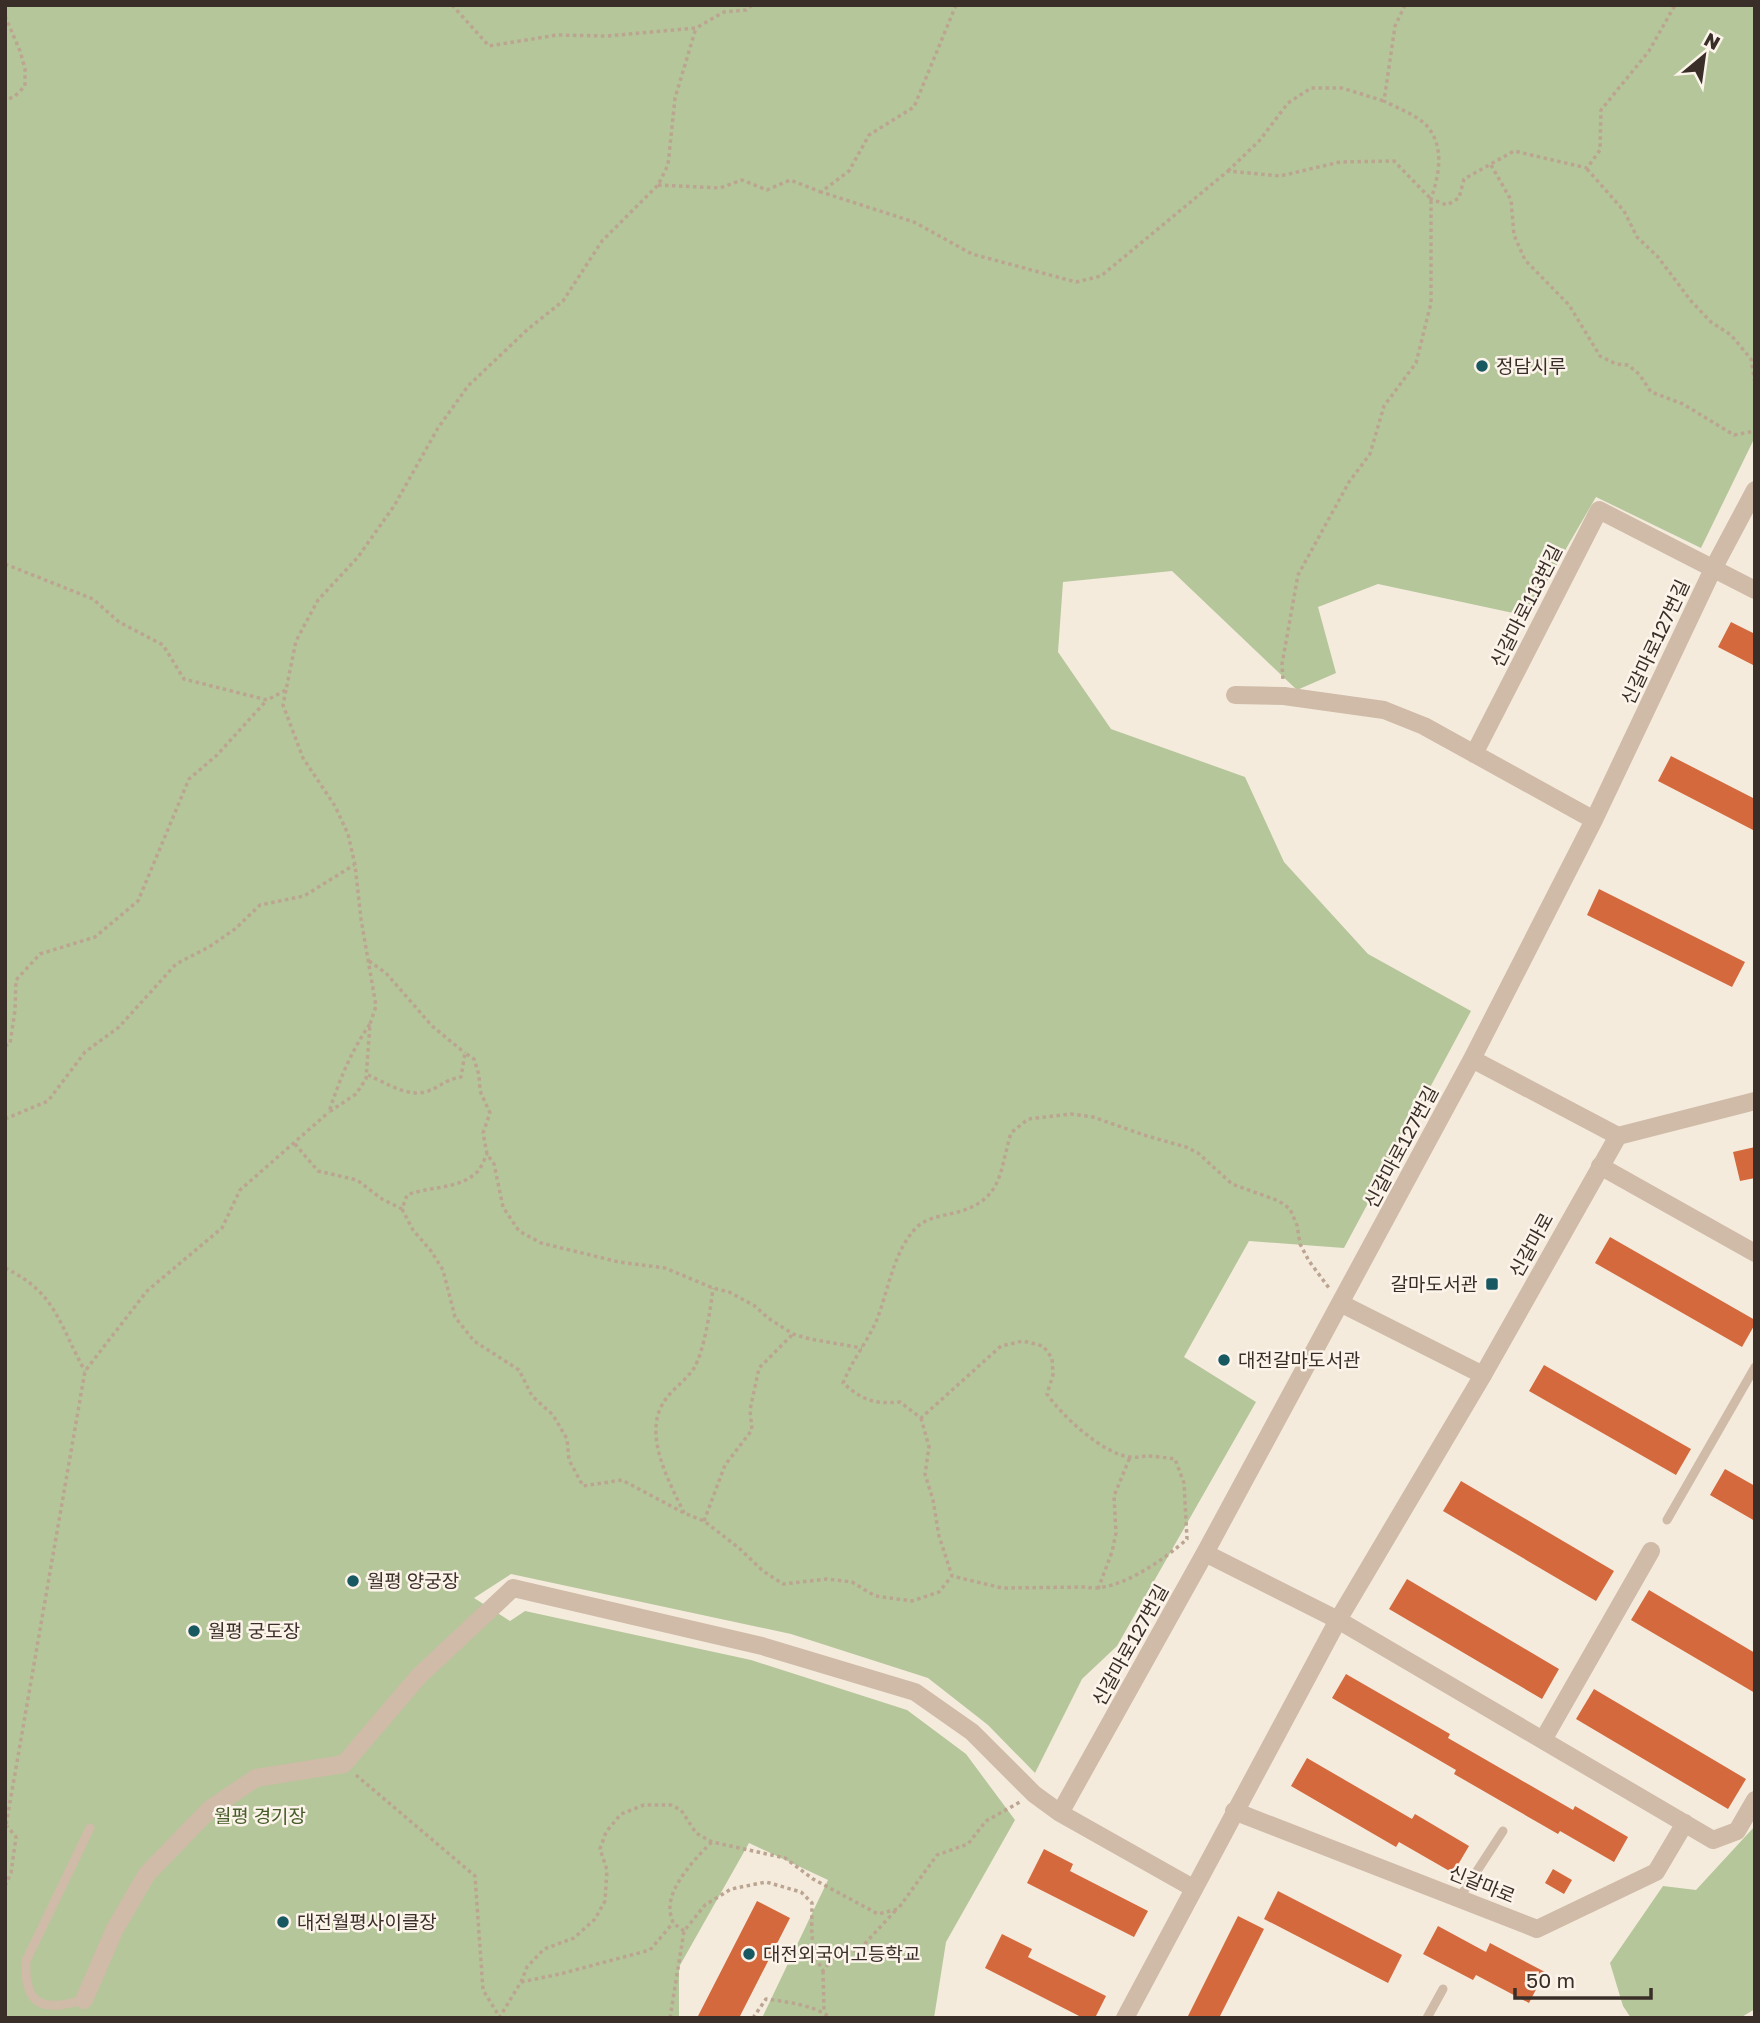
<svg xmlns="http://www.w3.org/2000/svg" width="1760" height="2023" font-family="'Golos Text','Noto Sans KR',sans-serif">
	<rect width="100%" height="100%" fill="#f5ebdd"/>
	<path fill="#b5c69a" d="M5 5H1755V437L1701 548 1596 497 1527 616 1378 584 1318 607 1336 673 1297 690 1172 571 1063 582 1058 652 1111 729 1245 777 1284 862 1368 954 1471 1011 1344 1248 1249 1241 1184 1357 1256 1402 1117 1646 1082 1679 1035 1773 988 1725 928 1678 791 1634 511 1574 474 1598 510 1621 525 1611 751 1660 907 1710 966 1754 1015 1820 946 1942 934 2018H762L828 1880 749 1843 679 1967V2018H5Z
		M1755 1826V2009L1740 2018H1631L1623 2006 1610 1963 1663 1886 1696 1890Z"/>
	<path fill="#d3693d" d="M1731 622 1755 634V666L1718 647Z
		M1671 756 1755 799V831L1658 781Z
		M1599 889 1745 962 1732 987 1587 915Z
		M1755 1147V1178L1740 1181 1733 1152Z
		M1610 1237 1755 1320V1324L1742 1347 1595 1263Z
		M1544 1365 1691 1449 1676 1475 1529 1391Z
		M1725 1469 1755 1486V1521L1710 1495Z
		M1461 1481 1614 1571 1596 1601 1443 1511Z
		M1407 1579 1559 1669 1542 1699 1389 1609Z
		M1649 1590 1755 1653V1693L1631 1620Z
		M1346 1674 1450 1734 1448 1738 1573 1810 1575 1806 1628 1837 1614 1862 1560 1831 1558 1834 1454 1774 1456 1770 1332 1698Z
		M1594 1689 1746 1779 1728 1809 1576 1719Z
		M1307 1758 1412 1819 1415 1814 1469 1846 1453 1873 1399 1842 1396 1847 1291 1786Z
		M1044 1849 1073 1864 1070 1871 1148 1911 1134 1937 1027 1883Z
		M1553 1869 1572 1880 1564 1894 1545 1883Z
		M1278 1891 1402 1955 1388 1983 1264 1919Z
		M757 1901 790 1918 739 2018H697Z
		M1238 1916 1264 1929 1219 2018H1187Z
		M1438 1926 1486 1952 1490 1943 1545 1972 1529 2003 1476 1975 1473 1980 1423 1954Z
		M1002 1934 1032 1949 1028 1957 1106 1996 1095 2018H1083L985 1968Z"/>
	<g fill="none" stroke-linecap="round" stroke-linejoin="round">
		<path stroke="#bba591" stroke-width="3.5" stroke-dasharray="3.5 3.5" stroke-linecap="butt" d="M452 5 489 46 557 35 607 36 696 28 724 12 746 10 752 5
			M956 5 914 107 869 135 849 171 821 192 914 222 972 254 1076 282 1101 276 1228 171 1280 176 1340 162 1394 161 1431 199V303L1416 363 1384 406 1370 454 1349 482 1298 575 1282 664 1283 680
			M1405 5 1395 26 1384 101C1397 108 1417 115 1427 126 1445 147 1439 175 1431 199L1447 205 1459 198 1464 179 1514 151 1587 168 1600 150 1601 110 1649 51 1675 5
			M5 16 20 51 25 69V86L14 97 5 100
			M1491 165 1511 200 1514 235 1525 260 1569 305 1600 356 1616 364 1628 365 1639 374 1651 392 1683 404 1734 435 1755 431
			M1587 169 1624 211 1637 237 1658 257 1691 301 1711 322 1731 335 1751 359 1755 383
			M1228 171 1260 140 1288 103 1311 88H1342L1384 101
			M658 185 720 188 742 180 767 190 790 180 821 192
			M5 564 93 599 119 622 163 645 184 679 267 700 286 690 296 641 318 600 358 557 394 506 438 428 468 386 528 329 563 301 602 241 658 185 668 165 675 98 696 28
			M286 690 283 705 303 758 335 806 348 834 355 865 361 919 376 1006 370 1024 366 1079 356 1094 329 1112C339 1081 351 1051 370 1024
			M369 961 386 973 432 1026 465 1053
			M5 1046 10 1044 15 1010 16 980 40 954 95 937 138 901 189 779 217 755 267 700
			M368 1075C384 1082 407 1097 425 1092 439 1088 444 1080 461 1077L465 1053 474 1059 479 1075 480 1091 490 1113 483 1133 487 1154 494 1164 503 1207 519 1231 541 1243 619 1262 665 1268 713 1288 729 1292 755 1306 768 1318 793 1334 810 1339 862 1348
			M5 1119 48 1101 85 1052 119 1027 176 964 209 947 235 929 260 905 304 896 354 865
			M295 1144 318 1171 357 1180 382 1199 402 1209 407 1195C429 1186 457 1190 476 1173 481 1169 484 1160 487 1154
			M402 1209 413 1230 431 1251 443 1270 455 1317 474 1341 519 1370 532 1396 553 1415 567 1439 569 1460 583 1486 622 1480 684 1513 704 1521 739 1548 763 1571 783 1584 827 1579 852 1582 875 1596 912 1601 939 1592 952 1576
			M5 1268C57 1293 59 1325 85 1371
			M921 1418 929 1447 925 1474 933 1500 939 1536 952 1576 1002 1588 1086 1587C1116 1594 1165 1559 1187 1539L1184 1483 1175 1459C1166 1458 1156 1456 1147 1456 1142 1456 1136 1458 1130 1457 1103 1454 1062 1416 1047 1394L1053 1375 1052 1358 1043 1346 1023 1341 1001 1346 921 1418 900 1402C873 1404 864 1401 843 1383 852 1361 866 1343 876 1322 888 1292 893 1253 915 1229 925 1218 941 1216 954 1213 1003 1201 999 1173 1011 1133L1028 1119 1071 1114 1093 1117 1147 1136 1186 1147 1198 1153 1232 1184 1279 1201 1290 1209 1297 1225 1300 1244 1309 1261 1329 1288
			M684 1513C670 1483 644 1438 662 1405 670 1390 686 1381 694 1368 704 1352 711 1307 713 1288
			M704 1521 725 1465 752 1430 750 1410 759 1368 793 1334
			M1098 1589 1112 1552 1116 1533 1114 1496 1130 1457
			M356 1775 475 1876 483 1990 499 2016
			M5 1831 85 1371 147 1291 222 1228 240 1190 329 1112
			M5 1886 11 1873 16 1837 7 1826
			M684 1931 673 1923C672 1918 669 1912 670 1907 670 1885 698 1855 712 1842
			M823 1971 824 2011
			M521 1982 560 1974 650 1950 673 1923
			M499 2018 521 1982 527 1967 544 1949 574 1938 595 1919 605 1901 607 1870 600 1849 606 1832 621 1814 644 1805H671L681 1810 696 1833 712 1842 785 1858 813 1879 878 1914 898 1909 937 1855 968 1844 986 1821 1020 1802
			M670 2018 684 1931 705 1905 731 1889 766 1882 801 1892 812 1903C812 1930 809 1947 823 1971L837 1952 858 1951 896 1910
			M753 2018 766 1999C788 2002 814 2005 831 2018"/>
		<path stroke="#cfbba7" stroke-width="9" d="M1667 1520 1755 1367
			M1460 1897 1503 1831
			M84 2000C44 2011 24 2008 26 1961L90 1828
			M1427 2018 1443 1989"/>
		<path stroke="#cfbba7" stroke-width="18" d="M1235 695 1284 696 1384 710 1424 726 1594 820
			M1474 754 1599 510 1755 590
			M1472 1059 1618 1136
			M1600 1166 1755 1253
			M1340 1303 1483 1375
			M1205 1553 1338 1620 1713 1840 1737 1831 1755 1800
			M1543 1740 1651 1551
			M1234 1811 1537 1929 1656 1872 1685 1823
			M1060 1813 1205 1553 1472 1059 1594 820 1713 569 1755 490
			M84 2000 115 1929 147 1874 210 1809 256 1778 344 1764 419 1676 513 1588 762 1646 915 1692 972 1732 1034 1794 1060 1813 1193 1888"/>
		<path stroke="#cfbba7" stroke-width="18" d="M1125 2018 1338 1620 1483 1375 1618 1136 1755 1101"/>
	</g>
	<g fill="#185961" stroke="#fcf4ea" stroke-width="2.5">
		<circle cx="1482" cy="366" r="7"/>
		<rect x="1485" y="1277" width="14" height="14" rx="3.5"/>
		<circle cx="1224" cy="1360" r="7"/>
		<circle cx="353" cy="1581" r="7"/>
		<circle cx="194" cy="1631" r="7"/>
		<circle cx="283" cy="1922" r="7"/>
		<circle cx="749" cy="1954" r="7"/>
	</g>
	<g text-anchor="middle" stroke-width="5" stroke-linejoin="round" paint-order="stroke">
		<g font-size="19" fill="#3a2f28" stroke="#fcf4ea" text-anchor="start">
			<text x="1496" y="373">정담시루</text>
			<text x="1478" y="1291" text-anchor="end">갈마도서관</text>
			<text x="1238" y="1367">대전갈마도서관</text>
			<text x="367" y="1588">월평 양궁장</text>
			<text x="208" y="1638">월평 궁도장</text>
			<text x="297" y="1929">대전월평사이클장</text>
			<text x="763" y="1961">대전외국어고등학교</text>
		</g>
		<g font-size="19" fill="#3a2f28" stroke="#fcf4ea">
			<text transform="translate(1526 606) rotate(-63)" y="7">신갈마로113번길</text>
			<text transform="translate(1655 642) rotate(-65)" y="7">신갈마로127번길</text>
			<text transform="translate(1401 1147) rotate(-62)" y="7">신갈마로127번길</text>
			<text transform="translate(1531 1245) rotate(-61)" y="7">신갈마로</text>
			<text transform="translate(1130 1645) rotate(-61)" y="7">신갈마로127번길</text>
			<text transform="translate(1482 1884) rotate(22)" y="7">신갈마로</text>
		</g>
		<g font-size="19" fill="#465c29" stroke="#fcf4ea">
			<text x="260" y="1823">월평 경기장</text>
		</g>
	</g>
	<rect width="1760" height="2023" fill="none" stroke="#3a2f28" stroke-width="14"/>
	<g transform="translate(1704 56) rotate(29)" stroke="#fcf4ea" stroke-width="5" paint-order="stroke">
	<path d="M0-5L12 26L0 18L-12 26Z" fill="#3a2f28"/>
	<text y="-10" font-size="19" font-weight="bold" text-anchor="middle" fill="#3a2f28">N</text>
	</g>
	<path d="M1515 1988v10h136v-10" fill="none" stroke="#3a2f28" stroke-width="3.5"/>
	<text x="1526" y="1988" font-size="21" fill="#3a2f28" stroke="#fcf4ea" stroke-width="5" paint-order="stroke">50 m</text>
</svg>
